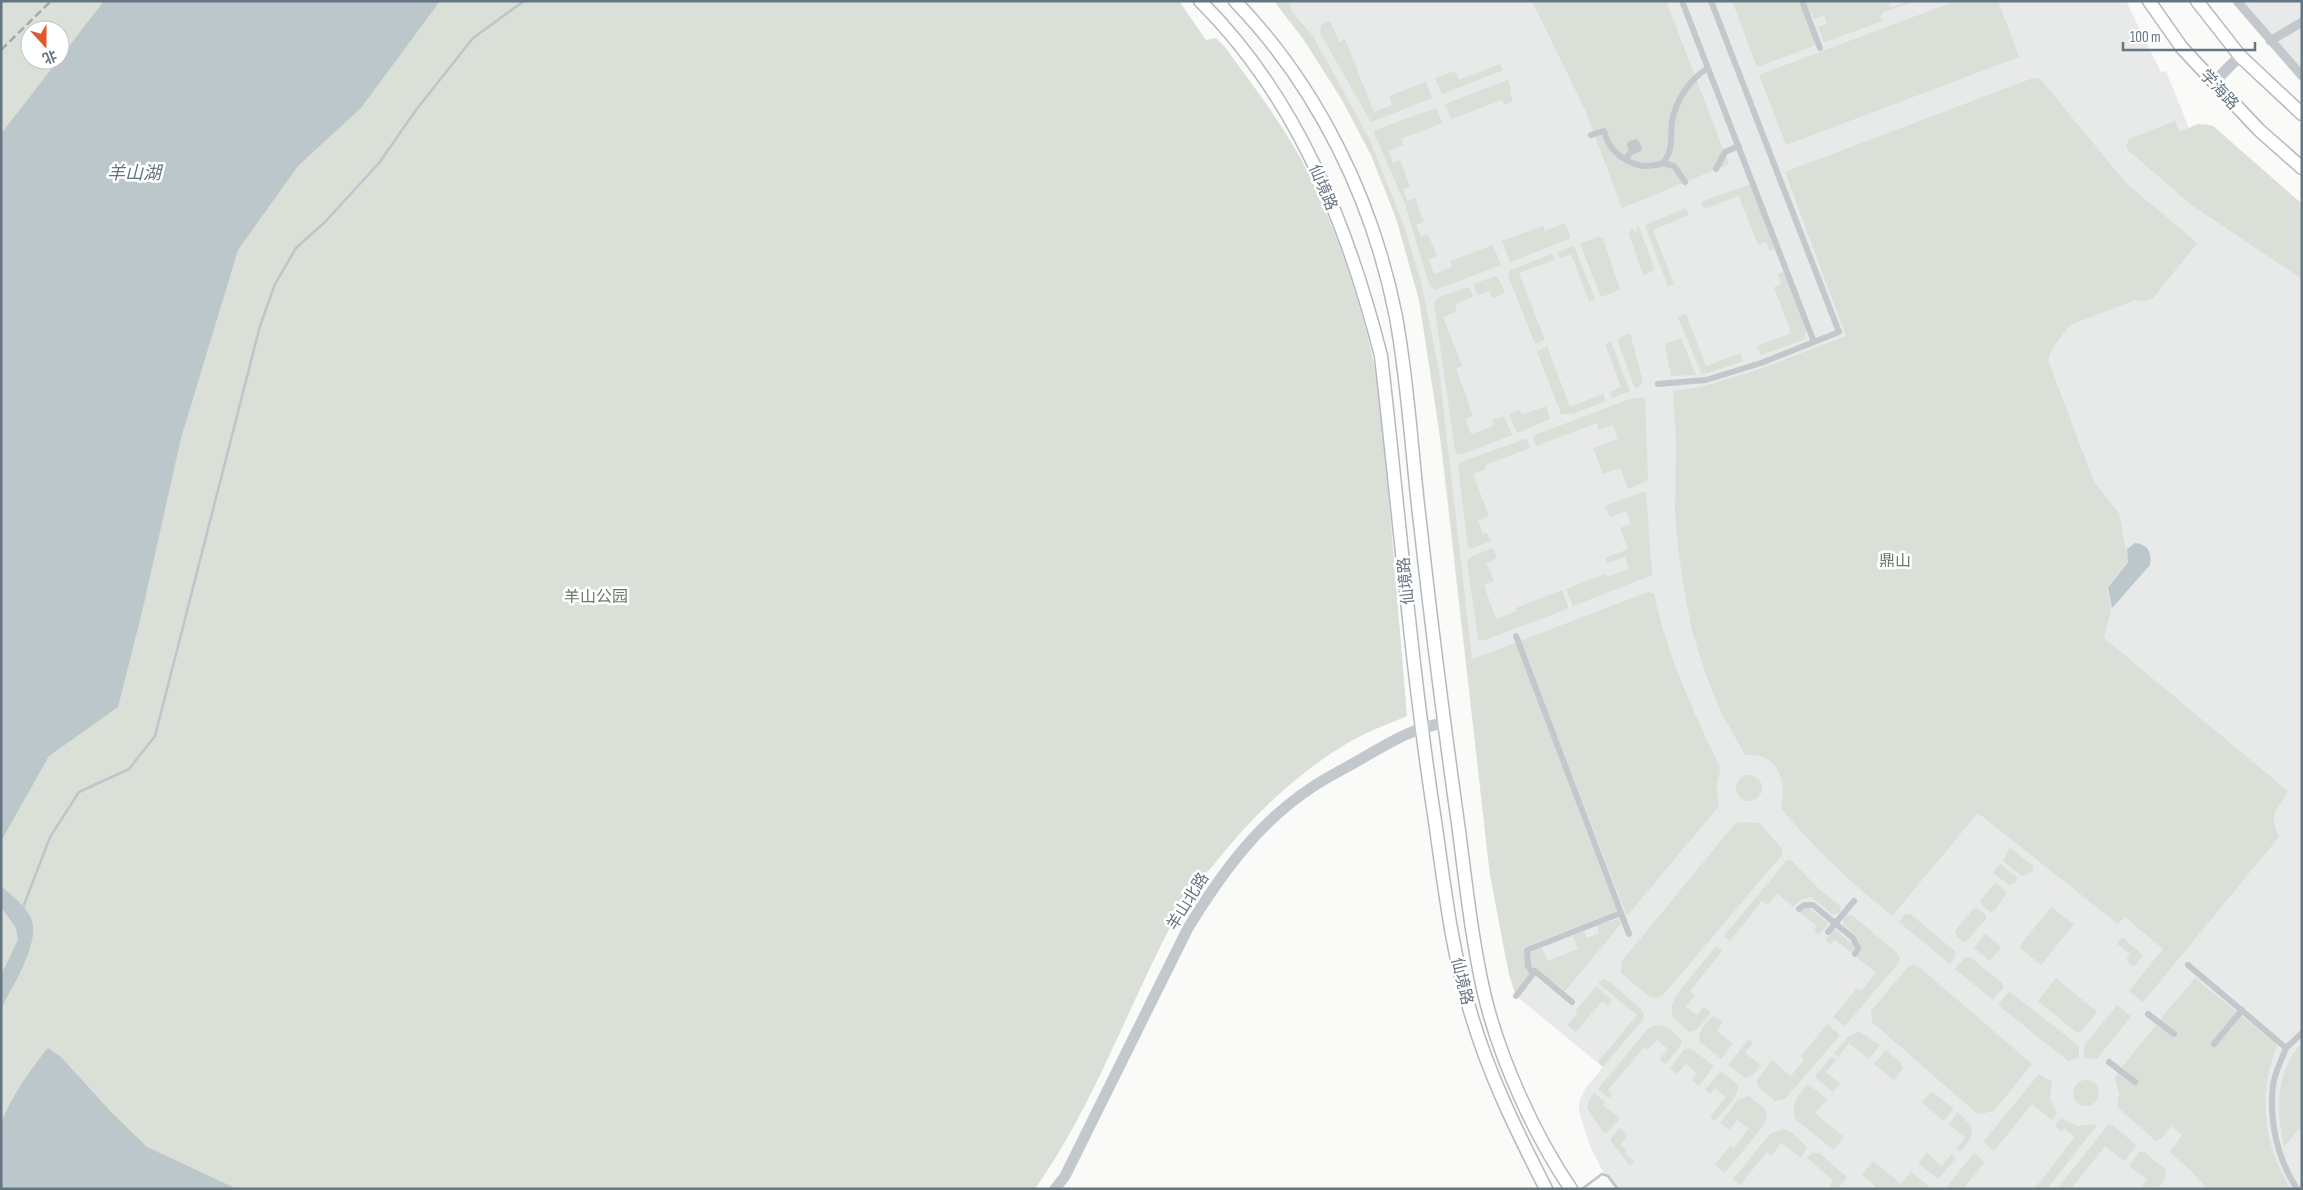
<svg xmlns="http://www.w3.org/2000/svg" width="2303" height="1190" font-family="'Sofia Sans Condensed','Noto Sans SC',sans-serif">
	<rect width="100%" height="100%" fill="#fafaf8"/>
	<path fill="#e8e9e9" d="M1274 1H2126L2161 72 2166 71 2189 128 2205 124 2213 126 2302 204V1189H1615L1602 1170 1590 1146 1579 1112V1103L1585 1089 1603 1067 1516 996 1509 974 1490 875 1435 395 1419 300 1409 261 1396 218 1371 155 1342 100 1304 40Z
		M2232 1H2302V77L2272 47Z"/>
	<path fill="#dadfd7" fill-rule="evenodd" d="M1 1H1179L1206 40 1216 38 1225 47C1256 90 1290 133 1312 181 1344 248 1366 319 1380 392L1407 716C1388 724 1369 731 1351 741 1298 772 1254 814 1216 862 1205 875 1192 888 1183 903 1131 997 1097 1101 1035 1189H1ZM30 30H60V60H30Z
		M1274 1H1288L1292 12 1313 36 1370 140 1404 226 1421 282 1439 370 1472 659 1516 643 1617 911 1524 947 1526 968 1530 974 1515 993 1509 974 1490 875 1443 456 1419 300 1396 218 1371 155 1342 100 1304 40Z
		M1532 1H1666L1729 164 1622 208 1585 110Z
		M1732 1H1800L1816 45 1757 67Z
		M1805 1H1889L1892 7 1907 1H1918L1883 12 1880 19 1885 20 1825 42 1823 41 1818 27 1827 23 1824 15 1814 19 1812 13 1809 14Z
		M1956 1H1998L2019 57 1786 145 1759 75Z
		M1330 21 1339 42 1345 39 1374 112 1392 105 1389 96 1426 82 1432 98 1371 122 1320 33 1321 25Z
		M1500 64 1503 70 1442 94 1435 78 1455 71 1459 80Z
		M2033 78H2038L2043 82 2125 182 2197 243 2153 298 2145 301 2135 300 2070 325 2052 349 2048 360 2094 482 2119 513 2128 560 2107 589 2111 610 2104 638 2288 791C2277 811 2268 813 2279 837L2143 1002 2129 991 2163 949 2125 917 2118 924 1978 813 1892 916C1852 883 1814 849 1781 808 1787 781 1778 752 1745 755L1721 712 1706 675 1692 631 1685 594 1678 549 1675 512 1676 441 1673 391 1701 387 1757 370 1846 336 1785 172Z
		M1508 80 1511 89 1509 90 1513 101 1504 105 1502 100 1451 119 1445 104Z
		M1436 108 1442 123 1401 139 1403 145 1389 151 1393 163 1400 160 1410 186 1403 189 1407 201 1415 198 1424 222 1416 225 1421 237 1428 234 1437 256 1429 259 1434 274 1452 267 1450 261 1493 245 1501 265 1435 290 1430 287 1405 204 1374 133 1375 130Z
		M2175 121 2179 132 2198 124 2213 126 2302 204V279L2190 204 2128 150 2126 146 2129 139Z
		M1750 184 1775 249 1769 251 1766 242 1758 245 1739 196 1704 209 1701 202Z
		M1686 208 1689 215 1653 230 1674 284 1668 287 1645 225Z
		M1565 223 1570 236 1569 239 1510 262 1502 241 1543 226 1545 231Z
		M1639 227 1655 270 1643 275 1629 234 1631 230 1633 229 1635 232 1637 231 1636 228Z
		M1598 237 1603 238 1620 290 1601 297 1580 244Z
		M1574 246 1595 299 1589 302 1571 254 1560 258 1558 252Z
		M1552 254 1554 260 1519 273 1545 340 1535 344 1508 275 1510 270Z
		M1784 272 1807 330 1803 340 1761 355 1757 346 1791 333 1774 287 1781 284 1778 274Z
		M1496 276 1499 279 1505 293 1492 298 1489 291 1478 295 1473 284Z
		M1469 287 1473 297 1455 304 1457 311 1443 317 1462 366 1456 368 1473 416 1465 419 1471 434 1494 426 1492 420 1504 416 1512 435 1463 454H1458L1455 450 1434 303 1439 297Z
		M1686 314 1706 366 1740 353 1743 361 1702 375 1678 317Z
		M1630 333 1642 378V384L1635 389 1617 339Z
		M1681 338 1696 375 1671 376 1665 344Z
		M1611 342 1630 391 1612 398 1610 392 1621 387 1605 344Z
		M1547 346 1570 407 1603 394 1606 401 1572 414H1561L1537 352Z
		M1643 397 1645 400 1648 479 1645 482 1628 489 1620 468 1603 474 1593 448 1618 439 1613 425 1599 430 1597 423 1536 446 1533 439 1535 435 1630 399Z
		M1546 406 1550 419 1517 433 1509 414 1519 410 1522 415Z
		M1525 439H1527L1530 448 1485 465 1486 469 1473 474 1489 516 1478 521 1483 534 1487 533 1491 541 1471 549 1468 548 1458 466 1461 462Z
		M1646 491 1652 575 1573 606 1566 589 1605 574 1607 577 1629 569 1625 557 1607 563 1605 558 1628 549 1620 528 1631 524 1626 511 1610 517 1605 506Z
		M1493 548 1497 558 1486 563 1494 581 1484 585 1496 619 1517 611 1516 608 1562 590 1568 606 1567 609 1482 641 1478 639 1467 561 1472 556Z
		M1648 592 1654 594C1667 654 1692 710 1719 764 1722 772 1717 777 1717 785 1716 792 1719 799 1719 806L1627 916 1520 641Z
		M1736 788a13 13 0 1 1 26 0a13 13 0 1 1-26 0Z
		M1739 822 1760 823 1781 848 1783 851 1781 856 1664 994 1658 998H1651L1621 973 1622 961 1733 826Z
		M2010 848 2033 866V872L2022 876 2003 861Z
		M1787 860H1791L1819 889 1841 907 1840 912 1833 915 1811 897 1800 900 1793 907 1777 893 1768 905 1762 901 1730 941 1724 936Z
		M2000 864 2017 877V882L2009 885 1993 873Z
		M1995 883 2005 890 2006 894 1995 910 1990 912 1979 902Z
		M2051 907 2074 924 2041 965 2019 947Z
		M1805 908H1809L1828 923 1819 935 1814 931 1817 926 1799 912Z
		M1977 908 1986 915V919L1965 943 1956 936 1955 931 1973 909Z
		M1905 914H1910L1955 951 1956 956 1950 964 1899 922Z
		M1847 915H1852L1897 953 1900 959 1898 964 1845 1026 1833 1017 1857 988 1861 991 1876 973 1857 957C1865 941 1855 935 1843 924V920Z
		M1620 918 1621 924 1565 991 1535 969 1534 970 1530 964 1529 953 1542 948 1548 961 1578 949 1573 936 1584 931 1587 938 1599 934 1597 926Z
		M1835 929 1854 946 1852 953 1835 940 1831 944 1825 940Z
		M1985 934 2001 947 1990 961 1974 948Z
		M2122 937 2143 955 2134 967 2126 960 2130 954 2117 944Z
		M1716 946 1722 951 1690 991 1695 996 1686 1007 1697 1015 1704 1007 1711 1012 1697 1030 1689 1032 1672 1016V1005L1675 997Z
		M1965 957H1970L2002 983 2003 988 1993 1000 1955 969Z
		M1913 965 1919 967 2032 1064 1994 1111 1980 1114 1974 1111 1872 1022 1871 1011 1907 968Z
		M2056 978 2096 1011 2095 1015 2080 1033 2076 1032 2038 1001Z
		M2195 978 2277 1045C2258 1095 2262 1143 2291 1189H2207L2193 1173 2170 1152 2182 1135 2171 1126 2162 1138 2156 1141 2117 1107 2119 1095 2115 1078 2117 1073 2134 1085 2137 1081 2122 1067 2156 1025 2173 1037 2161 1018Z
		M1603 979 1610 982 1642 1010 1644 1015 1642 1021 1603 1067 1598 1062 1637 1015 1598 983Z
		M1596 986 1612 1000 1608 1006 1602 1001 1576 1032 1567 1025 1577 1014 1575 1012Z
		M2009 991 2079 1046V1058L2068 1061 1998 1005Z
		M2117 1005 2131 1016 2097 1059 2084 1058V1046Z
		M1713 1015 1723 1022 1717 1031 1733 1044 1721 1059 1700 1042C1696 1031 1707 1023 1713 1015Z
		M1827 1024 1838 1033 1839 1036 1785 1099 1775 1101 1759 1088 1757 1080 1772 1060 1791 1076 1804 1060 1801 1056Z
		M1659 1025 1668 1028 1681 1039 1682 1043 1666 1064 1659 1059 1668 1049 1657 1040 1648 1050 1644 1047 1608 1090 1612 1094 1609 1098 1598 1089 1646 1031 1652 1026Z
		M1859 1031 1880 1045 1869 1059 1849 1043 1838 1057 1834 1053 1848 1037Z
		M1749 1039 1753 1043 1745 1053 1761 1065 1753 1075 1745 1078 1728 1065Z
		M2302 1043V1131L2299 1129 2284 1147C2276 1111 2275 1071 2302 1043Z
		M1690 1048 1714 1066 1699 1086 1692 1080 1697 1073 1686 1064 1677 1074 1670 1068 1684 1050Z
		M1886 1050 1901 1063 1903 1068 1894 1080 1874 1064Z
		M1831 1057 1836 1060 1826 1072 1840 1084 1833 1092 1815 1077Z
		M1721 1071 1738 1085C1739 1098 1723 1111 1715 1121L1710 1117 1726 1097 1715 1088 1710 1094 1705 1090Z
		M2039 1074 2052 1082 2050 1099 2057 1113 2052 1120 2032 1104 1994 1151 1983 1142Z
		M2073 1093a13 13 0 1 1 26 0a13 13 0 1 1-26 0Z
		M1808 1084 1827 1099 1815 1113 1844 1137 1834 1150 1796 1120C1789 1104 1799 1095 1808 1084Z
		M1932 1092 1954 1109 1944 1121 1921 1102Z
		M1594 1093 1605 1102 1603 1105 1620 1119 1606 1133 1603 1132 1587 1108 1589 1100Z
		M1748 1096 1765 1109 1767 1118 1764 1125 1725 1173 1715 1165 1730 1146 1733 1148 1749 1129 1737 1120 1729 1130 1720 1123 1738 1100Z
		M1958 1112 1972 1127 1970 1140 1960 1152 1956 1149 1965 1138 1949 1124Z
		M2061 1118 2077 1126 2098 1124 2047 1189H2034L2075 1137 2064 1128 2061 1131 2055 1126Z
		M2108 1125H2112L2135 1144V1148L2124 1161 2105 1146 2071 1189H2057Z
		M1619 1128 1628 1135 1620 1145 1626 1150 1625 1153 1634 1161 1630 1166 1611 1141V1138Z
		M1784 1129 1791 1132 1807 1147 1801 1158 1781 1143 1772 1155 1767 1152 1740 1185 1733 1179 1771 1133Z
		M2143 1151 2165 1169C2168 1177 2162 1182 2157 1189H2140L2147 1180 2129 1166 2139 1152Z
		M1812 1153H1819L1847 1177 1838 1189H1832L1829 1186 1833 1180 1807 1158Z
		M1927 1153 1942 1166 1952 1154 1956 1158 1938 1179 1918 1163Z
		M1974 1153 1985 1162 1963 1189H1945Z
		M1873 1161 1901 1184 1911 1172 1931 1188 1878 1189 1862 1175Z"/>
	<path fill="#bbc7cb" d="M104 1H440L361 108 298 166 238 250 181 438 143 608 118 707 49 756 1 841V134Z
		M2135 543C2148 544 2152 553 2150 565L2112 608 2108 588 2128 562 2127 549Z
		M1 886C11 895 24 905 30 916 43 940 12 987 1 1009V975L18 940 16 928 1 907Z
		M48 1048 61 1057 111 1112 147 1147 237 1189H1C1 1173 0 1136 2 1123 7 1103 34 1064 48 1048Z"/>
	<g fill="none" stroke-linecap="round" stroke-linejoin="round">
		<path stroke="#bbc7cb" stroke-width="2.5" d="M22 910 50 837 79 792 129 769 155 736 260 326 275 284 296 248 325 222 379 163 416 110 473 38 524 1
			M1582 1189 1602 1174 1608 1176 1618 1189"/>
		<defs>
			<path id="secondary" d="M1200 1C1297 97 1348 226 1381 356 1399 511 1411 667 1435 821 1444 883 1451 947 1469 1007 1487 1071 1516 1130 1546 1189
				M1235 1C1318 87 1373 200 1396 317 1409 388 1412 460 1421 531 1432 631 1445 731 1459 831 1466 885 1472 940 1484 993 1499 1057 1534 1135 1571 1189
				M2149 1 2182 48 2259 130 2302 168
				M2197 1 2240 56 2302 114"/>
		</defs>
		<use href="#secondary" stroke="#b3babf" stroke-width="15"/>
		<path stroke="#c3c8cc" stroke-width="6" d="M1682 1 1814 342 1839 332 1711 1
			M1802 1 1820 48
			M1591 135 1604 131C1610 156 1638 173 1663 163 1674 150 1670 137 1672 122 1675 101 1690 79 1708 68
			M1625 159 1632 151 1639 149 1636 142 1630 144 1632 151
			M1663 163 1674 166 1685 182
			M1716 169 1725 152 1739 146
			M1658 384 1706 380 1761 363 1814 342
			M1516 636 1629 934
			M1799 909 1804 905H1813L1853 938 1858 948 1855 954
			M1828 932 1854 901
			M2188 965 2286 1048C2282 1059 2275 1072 2273 1085 2269 1121 2277 1158 2297 1189
			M1533 974 1535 971 1572 1002
			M1516 996 1533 974 1528 966 1527 950 1621 913
			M2148 1014 2174 1034
			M2214 1044 2242 1010
			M2286 1048 2302 1033
			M2109 1062 2135 1082"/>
		<path stroke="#c3c8cc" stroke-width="9" d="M2237 1 2302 76
			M2270 41 2302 22"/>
		<path stroke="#c3c8cc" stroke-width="11" d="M2214 82 2240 56
			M1055 1189 1065 1176 1188 928C1221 874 1258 823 1311 788 1327 777 1344 769 1361 759 1391 742 1410 729 1444 723"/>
		<use href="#secondary" stroke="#fff" stroke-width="12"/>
		<path stroke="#a2aab0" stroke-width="2.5" stroke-dasharray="8 4" stroke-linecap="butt" d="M1 50 51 1"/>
	</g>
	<g text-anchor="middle" stroke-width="5" stroke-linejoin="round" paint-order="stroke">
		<g font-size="16" fill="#657683" stroke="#fff">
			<text transform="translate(2220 89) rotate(47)" y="6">学海路</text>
			<text transform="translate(1324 187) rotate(67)" y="6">仙境路</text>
			<text transform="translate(1405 581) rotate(-96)" y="6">仙境路</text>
			<text transform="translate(1187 901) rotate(-58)" y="6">羊山北路</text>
			<text transform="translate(1463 981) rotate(77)" y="6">仙境路</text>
		</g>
		<g font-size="16" fill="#687a64" stroke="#fff">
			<text x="1895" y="566">鼎山</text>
			<text x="596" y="602">羊山公园</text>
		</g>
		<g font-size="18" font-style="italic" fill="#60757c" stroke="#fff">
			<text x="134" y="179">羊山湖</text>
		</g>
	</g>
	<rect width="2303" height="1190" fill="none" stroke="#657683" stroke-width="5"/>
	<g transform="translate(45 45) rotate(159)"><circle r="24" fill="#ffffff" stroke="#c1c8cd"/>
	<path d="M0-4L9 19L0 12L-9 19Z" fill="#e4572e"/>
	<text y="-8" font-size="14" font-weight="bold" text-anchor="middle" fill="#657683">北</text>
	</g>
	<path d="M2123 42v8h132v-8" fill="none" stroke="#657683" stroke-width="2.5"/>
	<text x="2130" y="42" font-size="15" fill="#657683" stroke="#ffffff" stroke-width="4" paint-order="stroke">100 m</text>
</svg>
